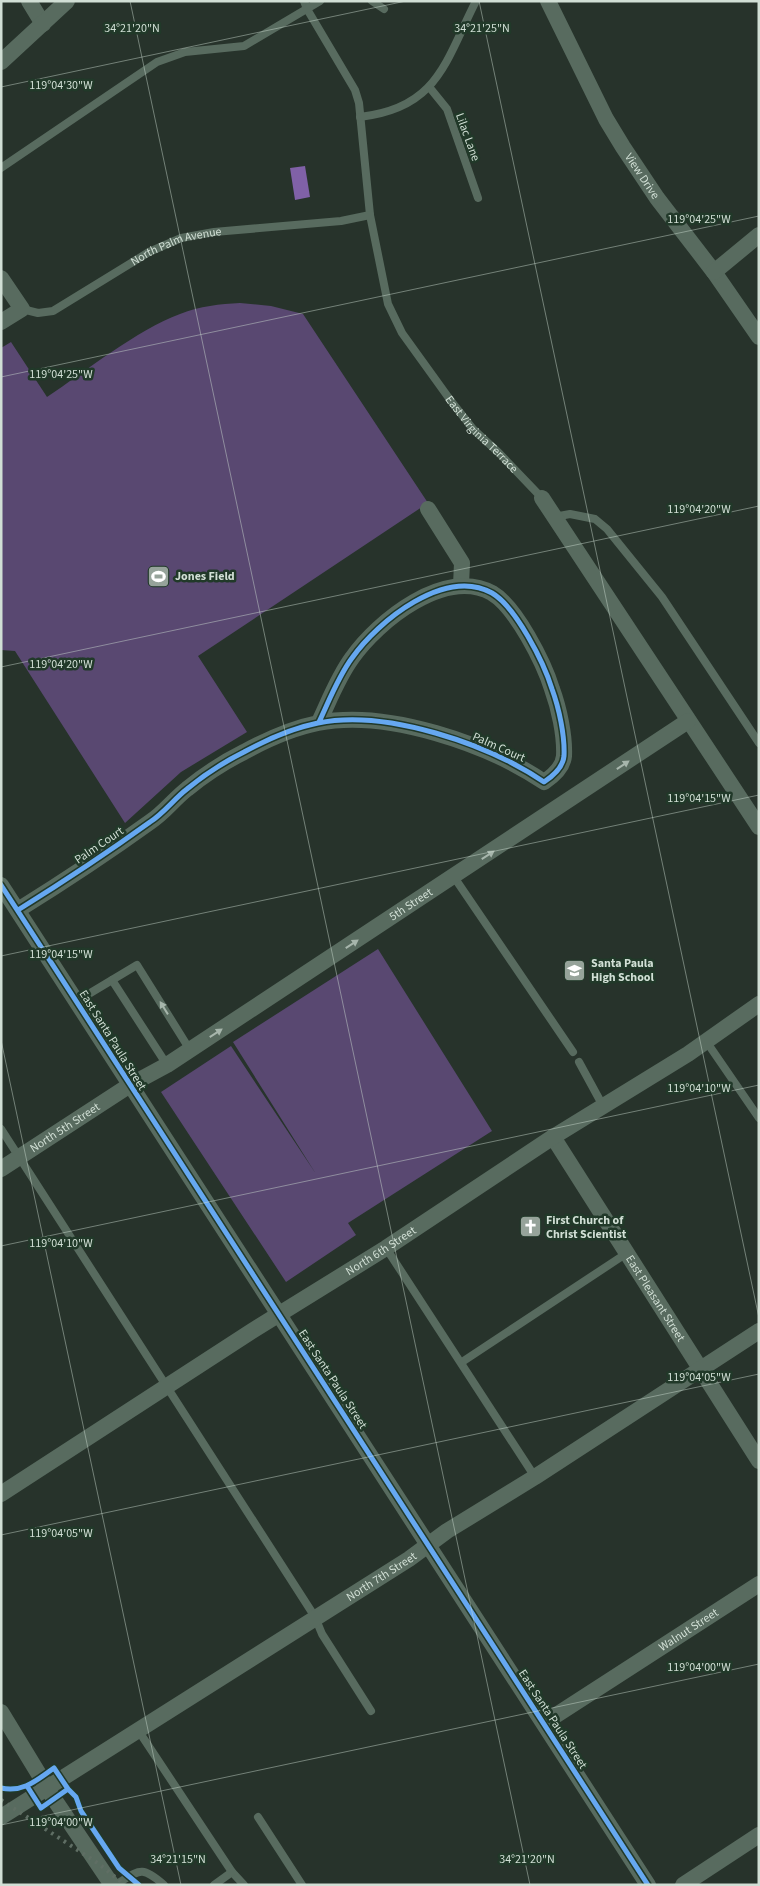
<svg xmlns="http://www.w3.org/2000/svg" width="760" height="1886" font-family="'Source Sans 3',sans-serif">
	<rect width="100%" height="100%" fill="#27332b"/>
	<path fill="#594871" d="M240 303 271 306 303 314 428 503 198 656 247 732 181 772 125 823 15 651 1 650V348L11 342 47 397C86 371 137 330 180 314 200 306 220 304 240 303Z
		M378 949 492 1131 348 1223 356 1235 286 1282 161 1092 231 1046 316 1174 233 1042Z"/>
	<path fill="#8061a7" d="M305 166 310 197 295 200 290 168Z"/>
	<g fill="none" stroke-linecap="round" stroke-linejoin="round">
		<g stroke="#586b5f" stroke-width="8">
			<path id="s1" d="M304 1 307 9 355 90 359 103 370 215 388 304 402 333 451 401 473 429 499 453 542 498"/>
			<path d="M372 1 384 9"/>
			<path d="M430 88 447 109 478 198"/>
			<path d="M360 117C438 108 445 62 476 1"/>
			<path d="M1 168 157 62 185 52 244 46 320 1"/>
			<path id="s2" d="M22 309 38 313 53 311 149 252 181 238 214 232 341 221 370 215"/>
			<path d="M554 517 570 514 595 519 607 529 662 597 759 743"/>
			<path d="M454 877 573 1052"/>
			<path d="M112 980 167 1065"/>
			<path d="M77 1001 137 965 190 1050"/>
			<path d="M706 1041 759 1118"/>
			<path d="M579 1062 603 1106"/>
			<path d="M1 1129 315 1617 322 1634 371 1711"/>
			<path d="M386 1248 535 1477"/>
			<path d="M462 1362 627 1253"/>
			<path d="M138 1730 232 1872 244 1885"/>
			<path d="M258 1817 302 1885"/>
			<path d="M115 1885C140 1870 141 1865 164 1885"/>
			<path d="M214 1885 232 1872"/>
		</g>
		<g stroke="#586b5f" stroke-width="16">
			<path d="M29 1 43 24"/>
			<path id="s3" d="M548 1 606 119 623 147 657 198 714 272 759 337"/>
			<path d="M1 62 67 1"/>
			<path d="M714 272 759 235"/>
			<path d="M1 278 22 309 1 322"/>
			<path d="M542 498 759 827"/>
			<path d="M428 509 462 563 461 585"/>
			<path d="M1 885 648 1885"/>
			<path d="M18 910C63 882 107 853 150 822 164 813 174 799 187 789 204 775 224 762 244 752 266 740 293 728 318 723 386 709 488 744 544 782 553 776 563 768 564 756 565 736 559 708 552 689 544 663 516 607 492 593 445 567 378 621 352 658 338 677 329 701 319 722"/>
			<path id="s4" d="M553 1137 759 1461"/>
			<path id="s5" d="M1 1169 130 1085 167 1065 688 721"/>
			<path id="s6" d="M1 1494 252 1331 386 1248 553 1137 688 1054 759 1004"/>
			<path d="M1 1712 54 1799 112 1885"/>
			<path id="s7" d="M544 1723 759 1584"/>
			<path id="s8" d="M1 1817 409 1559 447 1531 535 1477 759 1331"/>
			<path d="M683 1885 759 1835"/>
		</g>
		<path stroke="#5f6e64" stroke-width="4" stroke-dasharray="2.5 5" stroke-linecap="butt" d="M1 1800 99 1864 125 1885"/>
		<defs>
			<path id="cycleway" d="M1 885 648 1885
				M18 910C63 882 107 853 150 822 164 813 174 799 187 789 204 775 224 762 244 752 266 740 293 728 318 723 386 709 488 744 544 782 553 776 563 768 564 756 565 736 559 708 552 689 544 663 516 607 492 593 445 567 378 621 352 658 338 677 329 701 319 722
				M1 1788C23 1793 37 1780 54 1768L68 1789 41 1808 27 1786
				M68 1789 76 1797 81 1811 119 1868 139 1885"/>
		</defs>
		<use href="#cycleway" stroke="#213929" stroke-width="8"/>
		<use href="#cycleway" stroke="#66a8f1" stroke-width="5"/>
	</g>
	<defs><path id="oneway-solid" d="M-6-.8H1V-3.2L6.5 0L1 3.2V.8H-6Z" transform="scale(1.25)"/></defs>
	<g fill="#a7b6ac">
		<use href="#oneway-solid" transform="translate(623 765) rotate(-34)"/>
		<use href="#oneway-solid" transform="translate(488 855) rotate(-33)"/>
		<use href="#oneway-solid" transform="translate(352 944) rotate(-33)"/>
		<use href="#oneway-solid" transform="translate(164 1008) rotate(-122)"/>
		<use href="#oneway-solid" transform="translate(216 1033) rotate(-33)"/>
	</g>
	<path fill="none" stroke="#d1dfd5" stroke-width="1" stroke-opacity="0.45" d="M130 1 530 1885M479 1 759 1318M1 87 406 1M1 377 759 216M1 667 759 506M1 956 759 795M1 1040 181 1885M1 1246 759 1085M1 1535 759 1374M1 1825 759 1664"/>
	<defs>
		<symbol id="stadium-square" viewBox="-11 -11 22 22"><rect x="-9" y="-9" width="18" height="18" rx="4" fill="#96a39a" stroke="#213929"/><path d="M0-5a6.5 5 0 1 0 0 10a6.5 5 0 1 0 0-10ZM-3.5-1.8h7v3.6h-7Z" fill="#fff"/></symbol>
		<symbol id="school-square" viewBox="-11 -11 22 22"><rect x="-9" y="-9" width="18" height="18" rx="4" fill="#96a39a" stroke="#213929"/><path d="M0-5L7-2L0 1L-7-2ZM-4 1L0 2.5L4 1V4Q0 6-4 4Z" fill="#fff"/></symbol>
		<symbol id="church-square" viewBox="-11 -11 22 22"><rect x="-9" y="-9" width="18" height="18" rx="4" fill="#96a39a" stroke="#213929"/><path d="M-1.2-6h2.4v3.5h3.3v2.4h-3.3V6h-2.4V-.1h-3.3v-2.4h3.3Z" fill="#fff"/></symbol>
	</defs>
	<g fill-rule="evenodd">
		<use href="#stadium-square" x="146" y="564" width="25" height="25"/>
		<use href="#school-square" x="562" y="958" width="25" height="25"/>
		<use href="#church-square" x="518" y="1214" width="25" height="25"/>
	</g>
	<g text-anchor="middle" stroke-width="5" stroke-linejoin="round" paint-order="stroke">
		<g font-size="12" fill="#d1dfd5" stroke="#213929">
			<text transform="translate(468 137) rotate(70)" y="4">Lilac Lane</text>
			<text dy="4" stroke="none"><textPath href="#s3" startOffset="199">View Drive</textPath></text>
			<text dy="4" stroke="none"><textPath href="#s2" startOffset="172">North Palm Avenue</textPath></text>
			<text dy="4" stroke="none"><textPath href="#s1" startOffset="481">East Virginia Terrace</textPath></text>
			<text transform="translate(499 747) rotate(24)" y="4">Palm Court</text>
			<text transform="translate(99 845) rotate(-34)" y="4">Palm Court</text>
			<text dy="4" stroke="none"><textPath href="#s5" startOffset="488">5th Street</textPath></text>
			<text transform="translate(113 1040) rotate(58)" y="4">East Santa Paula Street</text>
			<text dy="4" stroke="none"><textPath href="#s5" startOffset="76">North 5th Street</textPath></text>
			<text dy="4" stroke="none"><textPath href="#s6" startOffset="451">North 6th Street</textPath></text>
			<text dy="4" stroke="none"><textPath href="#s4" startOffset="191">East Pleasant Street</textPath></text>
			<text transform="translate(333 1379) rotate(57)" y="4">East Santa Paula Street</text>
			<text dy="4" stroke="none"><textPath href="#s8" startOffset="450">North 7th Street</textPath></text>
			<text dy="4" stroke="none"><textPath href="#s7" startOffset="172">Walnut Street</textPath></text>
			<text transform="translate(553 1719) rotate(57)" y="4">East Santa Paula Street</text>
		</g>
		<g font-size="12" font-weight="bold" fill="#d1dfd5" stroke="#213929" text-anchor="start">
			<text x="175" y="580">Jones Field</text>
			<text x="591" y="967">Santa Paula<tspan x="591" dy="14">High School</tspan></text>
			<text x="546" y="1224">First Church of<tspan x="546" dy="14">Christ Scientist</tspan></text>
		</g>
	</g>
	<g font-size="12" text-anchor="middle" fill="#d1dfd5" stroke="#213929" stroke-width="5" stroke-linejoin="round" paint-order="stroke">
		<text x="132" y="32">34°21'20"N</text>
		<text x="482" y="32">34°21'25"N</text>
		<text x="61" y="89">119°04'30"W</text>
		<text x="699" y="223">119°04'25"W</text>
		<text x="61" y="378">119°04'25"W</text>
		<text x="699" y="513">119°04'20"W</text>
		<text x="61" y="668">119°04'20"W</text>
		<text x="699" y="802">119°04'15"W</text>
		<text x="61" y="958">119°04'15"W</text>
		<text x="699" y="1092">119°04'10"W</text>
		<text x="61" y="1247">119°04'10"W</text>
		<text x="699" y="1381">119°04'05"W</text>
		<text x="61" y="1537">119°04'05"W</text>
		<text x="699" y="1671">119°04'00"W</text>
		<text x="61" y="1826">119°04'00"W</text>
		<text x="178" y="1863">34°21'15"N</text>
		<text x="527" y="1863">34°21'20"N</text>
	</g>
	<rect width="760" height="1886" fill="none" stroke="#d1dfd5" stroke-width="5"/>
</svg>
